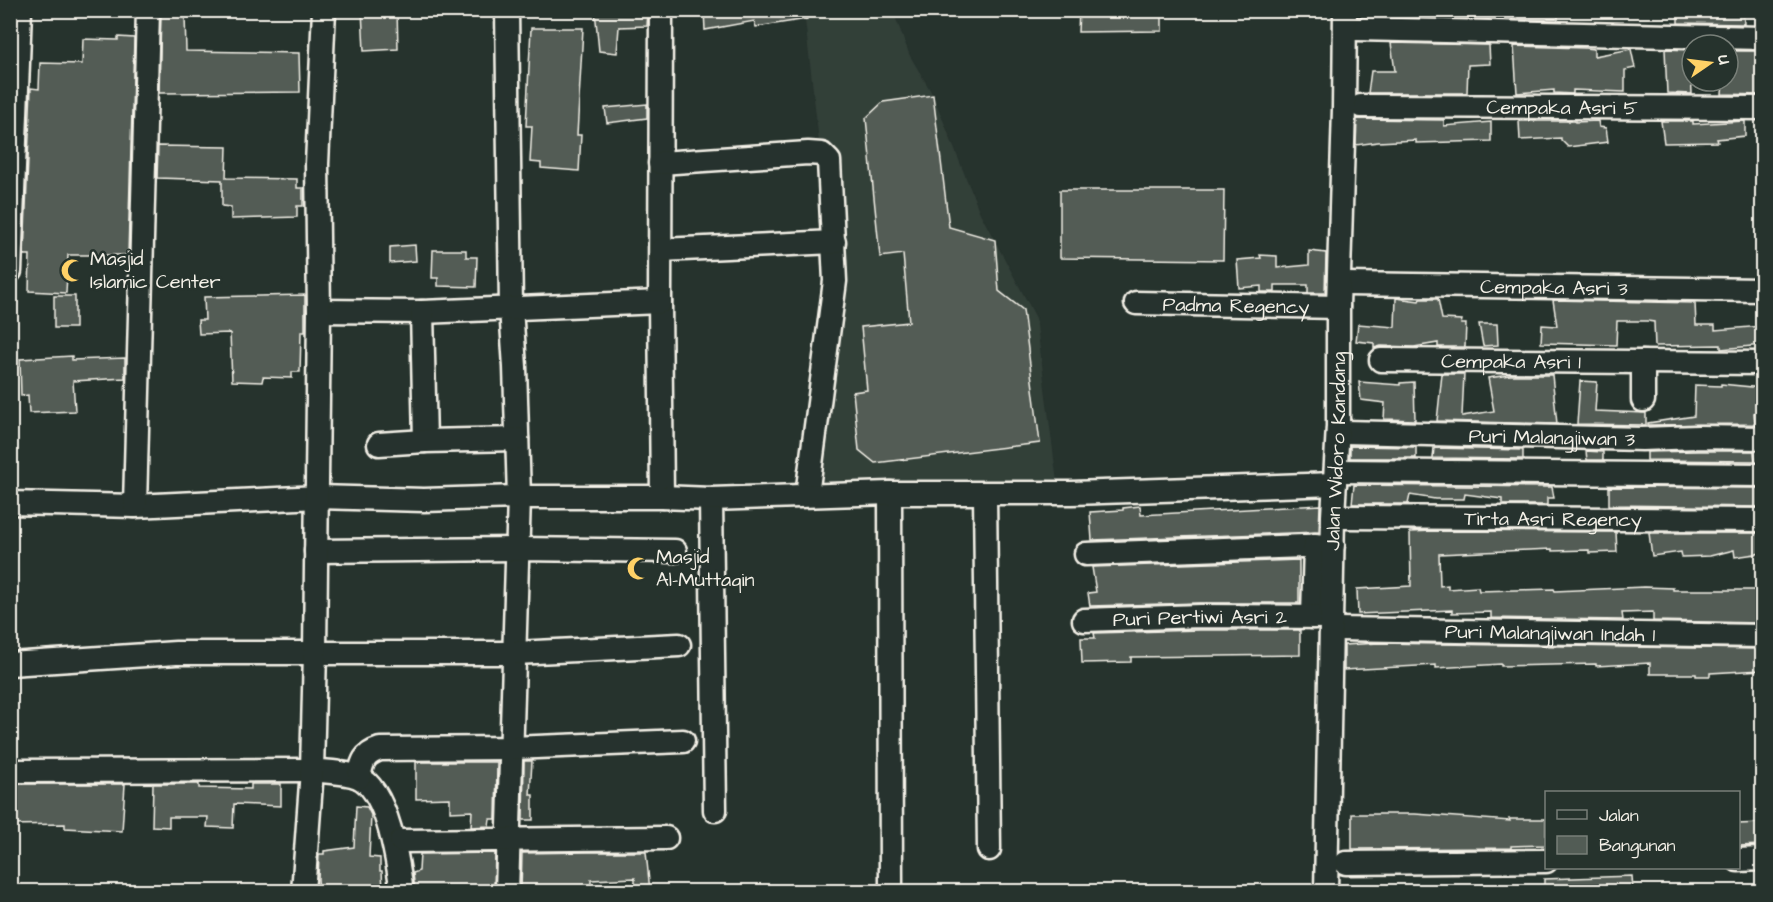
<svg xmlns="http://www.w3.org/2000/svg" width="1773" height="902" font-family="'Architects Daughter',sans-serif">
	<rect width="100%" height="100%" fill="#26332d"/>
	<filter id="ink" filterUnits="userSpaceOnUse"><feTurbulence type="fractalNoise" baseFrequency=".0167" numOctaves="2"/><feDisplacementMap in="SourceGraphic" scale="12" xChannelSelector="R" yChannelSelector="G"/><feConvolveMatrix kernelMatrix="1 2 1 2 8 2 1 2 1" color-interpolation-filters="sRGB"/></filter>
	<g filter="url(#ink)">
		<path fill="#333f39" d="M804 11H893L910 56 933 95 980 213 1036 318 1057 482 814 496 847 287 837 157 821 159Z"/>
		<path fill="#525c55" stroke="#f4f1e8" stroke-width="1.5" d="M362 10H397L398 49 364 51Z
			M595 10H648L647 26 619 27 617 53 599 51Z
			M704 10H807V19L756 27 754 21 705 30Z
			M1079 10H1162V31L1078 32Z
			M1372 10H1489V18L1373 16Z
			M1511 10H1558V20L1512 19Z
			M1678 10H1743L1744 24 1678 23Z
			M161 13 185 16 186 51 299 53 300 92 159 93Z
			M531 28H583L577 135H581L579 171 541 168V163L530 162 532 126H526Z
			M118 37 134 38 128 255H68L66 293 29 291 30 255H24L31 88 39 89 40 63 82 64 83 39 118 40Z
			M1391 43 1489 45 1490 64 1468 65 1467 93H1368L1371 71H1395Z
			M1514 46 1585 48 1594 49V56L1631 49 1635 68 1625 70V92L1573 90V94L1554 93V90L1517 93Z
			M1665 49 1690 50 1692 94 1667 93Z
			M1728 51H1762V95L1722 94 1723 81H1728Z
			M933 95 949 227 995 240 999 291 1023 310 1040 443 875 463 859 450 853 392 867 390 861 327 909 322 903 254 880 257 866 118 883 102Z
			M647 104V118L607 123 605 108Z
			M1357 119 1444 120V126L1491 122V141L1416 143V140L1378 142 1356 145Z
			M1519 121H1575V122L1598 121 1599 127 1606 128 1608 142 1568 147 1561 140V138L1520 140Z
			M1661 121H1693V124L1745 121V136L1717 139 1718 142 1664 143Z
			M158 146 227 147 226 178 297 179V188H303V206H297V217L231 219V207L222 206V180L157 178Z
			M1060 190H1224L1223 260 1060 258Z
			M415 245 416 261 390 263V247Z
			M433 250H466V257H477L476 287 438 286V278H432Z
			M1309 251 1326 253 1325 293H1308V285H1275V292H1261V286L1239 288 1237 260 1261 258 1260 255 1277 256V268L1309 265Z
			M305 295V332H301L300 372H292V378L263 377 262 382 232 381 230 333 199 334 198 320H205L204 297Z
			M54 296H75V328H54Z
			M1396 298 1419 301 1420 299H1438L1442 319 1462 320 1461 324H1466L1465 347H1438V343L1414 347 1381 346 1374 348V343L1356 341 1358 324 1395 327Z
			M1553 300 1695 303 1696 325H1715V330L1762 326V345L1721 349V345L1655 346 1654 322 1647 321H1617L1616 345 1541 343 1542 325 1557 326Z
			M1479 324H1497L1498 345 1483 346Z
			M72 356V360L125 358V378L73 381 75 411 29 413 28 395 21 396 20 359Z
			M1442 374H1464L1462 416 1494 411 1488 378 1510 375H1552L1557 424 1437 421Z
			M1580 381 1597 382 1595 411 1646 413V425L1577 424Z
			M1359 382 1400 385V383L1414 382 1415 420 1384 419 1385 403 1361 400Z
			M1721 384 1762 388V412L1754 413 1755 424 1648 425V423L1694 416 1695 385 1721 386Z
			M1350 446 1416 447V458H1350Z
			M1434 448 1523 450V459L1433 458Z
			M1586 451 1603 452V460H1587Z
			M1698 451H1754L1755 461 1647 460V452Z
			M1354 485 1552 487 1554 498H1547V505H1502V499L1465 494 1464 499H1435L1410 495 1408 504H1352Z
			M1609 487 1762 488V507L1609 505Z
			M1320 505 1319 532 1092 540 1090 512 1123 510V508L1140 506 1141 515Z
			M1433 531 1616 532 1617 552 1589 553V550L1552 551V549L1439 554 1440 586 1448 585V589L1478 587 1479 591 1554 589 1555 591 1644 587 1673 588V590H1762V623L1653 621V612L1622 613 1623 620 1491 618V612L1452 613V610L1358 614 1357 589 1411 586 1410 532Z
			M1649 533H1762V553L1735 557 1734 550 1710 556 1682 557 1681 552 1652 556Z
			M1299 560V603H1200L1090 606 1088 593 1096 592 1092 567Z
			M1200 630H1300V655L1131 657V662L1082 663 1081 638H1095L1094 633Z
			M1379 643 1762 649V670L1710 673V676H1696V674H1650V663L1596 666V664L1501 666V664L1436 668V665L1344 670V645Z
			M524 761H532L530 795H533V820H523Z
			M416 762H497L496 819H490L489 826 471 827 472 811 450 812V798L416 799Z
			M13 784H125L122 831 65 828V824L10 825V805H14Z
			M153 784H199V788L251 789V784H281V806L234 804 233 828 207 827 208 817H169V827L152 826Z
			M356 806 367 807 371 815 369 857 380 858V871H382L383 890 359 891V887L319 891 318 879 319 854H324V851L354 847Z
			M1352 814H1415L1510 821 1509 819H1546V845L1511 846V848L1352 849Z
			M1762 823V845L1738 846V824Z
			M588 852H646L650 891H635V878L591 880V891H521L522 853Z
			M495 853 494 889H470V891H415L413 873 419 871 420 854Z
			M1632 876 1633 891H1544V879Z"/>
		<g fill="none" stroke-linecap="round" stroke-linejoin="round">
			<defs>
				<g id="minor">
					<path d="M507 10 511 308 515 367 519 497 507 892"/>
					<path d="M661 10 660 302 662 497"/>
					<path d="M1356 29 1762 38"/>
					<path id="s1" d="M1361 106 1762 108"/>
					<path d="M660 163 808 153 822 154 829 161 835 281 807 495"/>
					<path d="M661 250 834 242"/>
					<path d="M10 271 20 10"/>
					<path id="s2" d="M1346 284 1762 290"/>
					<path id="s3" d="M1136 303 1338 307"/>
					<path d="M319 311 422 312 660 302"/>
					<path d="M422 312 425 441"/>
					<path id="s4" d="M1381 360 1762 363"/>
					<path d="M1643 362V400"/>
					<path id="s5" d="M1344 432 1642 439 1698 437 1762 438"/>
					<path d="M379 444 425 441 517 439"/>
					<path d="M1336 471 1762 475"/>
					<path d="M890 493 891 892"/>
					<path d="M985 494 989 849"/>
					<path d="M711 499 715 810"/>
					<path d="M10 503 135 506 318 497 424 500 519 497H662L711 499 890 493H1072L1335 484"/>
					<path d="M135 506 148 10"/>
					<path id="s6" d="M1343 517 1762 520"/>
					<path d="M316 551 519 549 675 551"/>
					<path d="M1086 554 1333 545"/>
					<path d="M1313 617 1315 545"/>
					<path id="s7" d="M1084 620 1200 616 1331 617"/>
					<path id="s8" d="M1337 629 1762 636"/>
					<path d="M10 664 176 653H515L679 645"/>
					<path d="M10 771 312 770C325 772 347 772 358 777 388 790 398 863 402 892"/>
					<path d="M359 777C362 762 364 754 380 749L512 748 683 741"/>
					<path d="M401 841 666 838"/>
					<path d="M1738 860 1762 859"/>
					<path d="M1346 863 1546 861"/>
					<path d="M303 892 312 770 315 652 319 311 317 164 324 10"/>
					<path id="s9" d="M1326 892 1333 516 1338 426V307L1344 109 1345 10"/>
				</g>
			</defs>
			<use href="#minor" stroke="#f4f1e8" stroke-width="27"/>
			<use href="#minor" stroke="#26332d" stroke-width="22"/>
		</g>
	</g>
	<defs>
		<symbol id="mosque-bare" viewBox="-9 -9 18 18"><path d="M3.5-4.9A6 6 0 1 0 3.5 4.9A5 5 0 1 1 3.5-4.9Z" fill="#ffd166" stroke="#26332d" stroke-width="2.5" paint-order="stroke"/></symbol>
	</defs>
	<g fill-rule="evenodd">
		<use href="#mosque-bare" x="56" y="254" width="33" height="33"/>
		<use href="#mosque-bare" x="622" y="552" width="33" height="33"/>
	</g>
	<g text-anchor="middle" stroke-width="5" stroke-linejoin="round" paint-order="stroke">
		<g font-size="20" fill="#f4f1e8" stroke="#26332d">
			<text dy="7" stroke="none"><textPath href="#s1" startOffset="201">Cempaka Asri 5</textPath></text>
			<text dy="7" stroke="none"><textPath href="#s2" startOffset="208">Cempaka Asri 3</textPath></text>
			<text dy="7" stroke="none"><textPath href="#s3" startOffset="100">Padma Regency</textPath></text>
			<text dy="7" stroke="none"><textPath href="#s4" startOffset="130">Cempaka Asri 1</textPath></text>
			<text dy="7" stroke="none"><textPath href="#s5" startOffset="208">Puri Malangjiwan 3</textPath></text>
			<text dy="7" stroke="none"><textPath href="#s9" startOffset="441">Jalan Widoro Kandang</textPath></text>
			<text dy="7" stroke="none"><textPath href="#s6" startOffset="210">Tirta Asri Regency</textPath></text>
			<text dy="7" stroke="none"><textPath href="#s7" startOffset="116">Puri Pertiwi Asri 2</textPath></text>
			<text dy="7" stroke="none"><textPath href="#s8" startOffset="213">Puri Malangjiwan Indah 1</textPath></text>
		</g>
		<g font-size="20" fill="#f4f1e8" stroke="#26332d" text-anchor="start">
			<text x="90" y="265">Masjid<tspan x="90" dy="23">Islamic Center</tspan></text>
			<text x="656" y="563">Masjid<tspan x="656" dy="23">Al-Muttaqin</tspan></text>
		</g>
	</g>
	<rect width="1773" height="902" fill="none" stroke="#26332d" stroke-width="36"/>
	<rect x="18" y="18" width="1737" height="866" fill="none" stroke="#f4f1e8" stroke-width="2" filter="url(#ink)"/>
	<rect x="1545" y="791" width="195" height="78" fill="#26332d" stroke="#787f78" stroke-width="1.5"/>
	<rect x="1557" y="810" width="30" height="9" fill="#26332d" stroke="#787f78" stroke-width="1.5"/>
	<text x="1599" y="821" font-size="18" fill="#f4f1e8">Jalan</text>
	<rect x="1557" y="836" width="30" height="18" fill="#525c55" stroke="#787f78" stroke-width="1.5"/>
	<text x="1599" y="851" font-size="18" fill="#f4f1e8">Bangunan</text>
	<g transform="translate(1710 63) rotate(76)"><circle r="28" fill="#26332d" stroke="#787f78" stroke-width="1.5"/>
	<path d="M0-4.5L10 22L0 15L-10 22Z" fill="#ffd166"/>
	<text y="-9" font-size="16" font-weight="bold" text-anchor="middle" fill="#f4f1e8">U</text>
	</g>
</svg>
